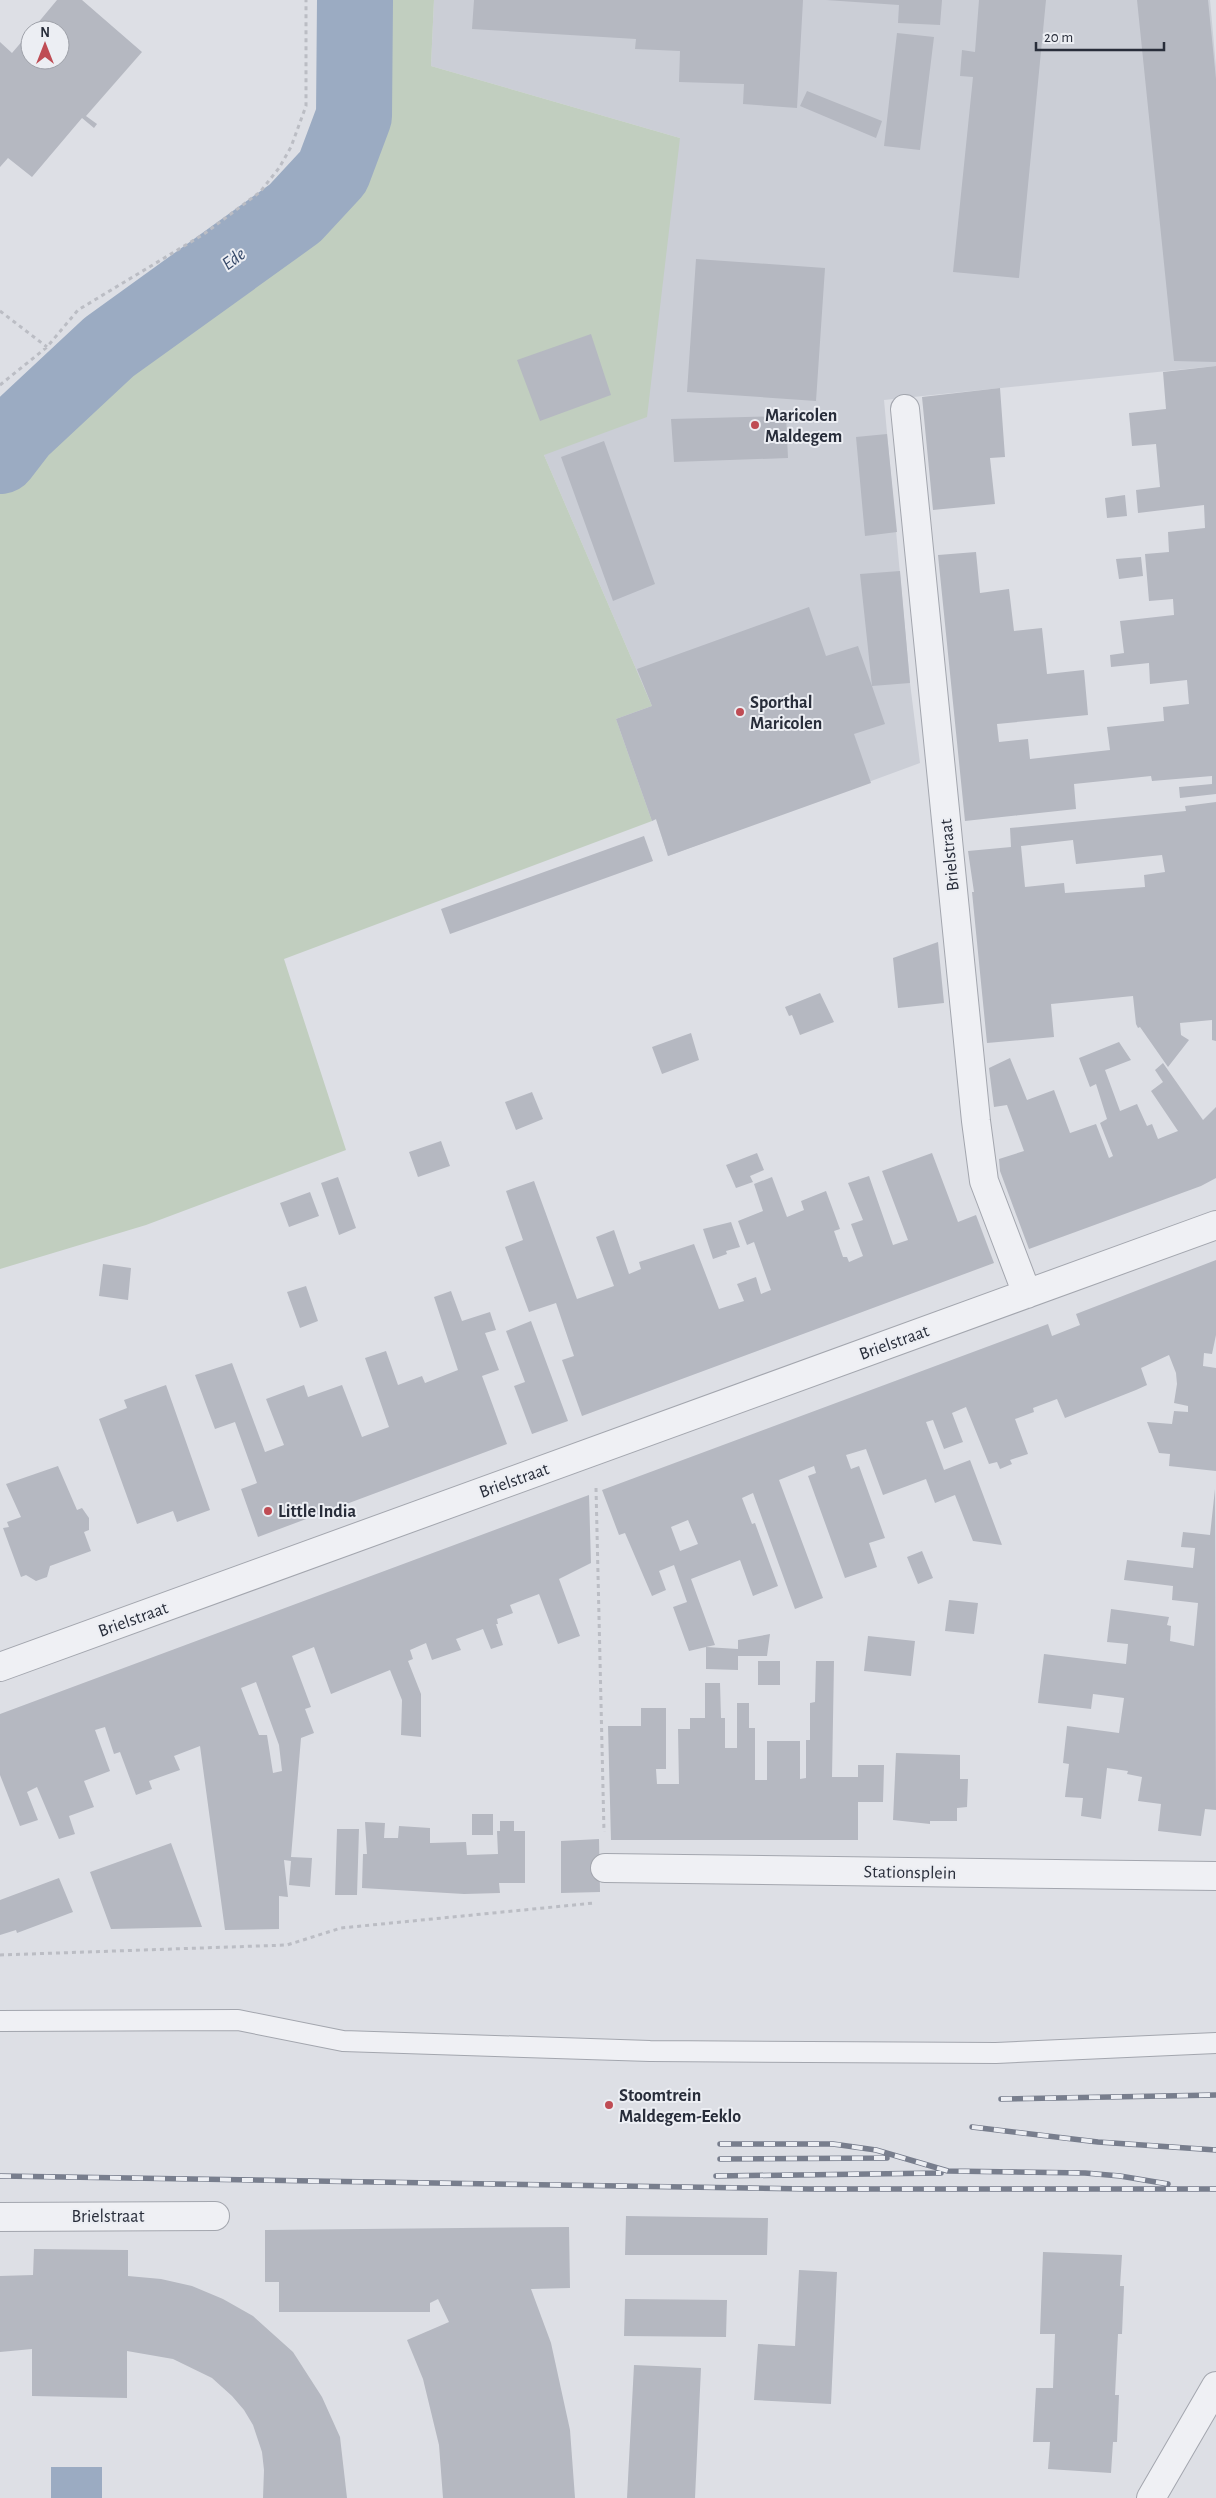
<svg xmlns="http://www.w3.org/2000/svg" width="1216" height="2498" font-family="'Alegreya Sans',sans-serif">
	<rect width="100%" height="100%" fill="#dddfe5"/>
	<path fill="#cbced6" d="M434 0H1210L1216 67V366L884 400 910 683 920 763 668 856 656 819 652 821 616 719 652 706 544 455 680 138 431 66Z"/>
	<path fill="#c1cebf" d="M355 0H434L431 66 680 138 647 417 544 455 652 706 616 719 652 821 284 959 346 1150 146 1225 0 1269V456L20 430 109 347 295 213 333 172 354 116Z"/>
	<path fill="#9babc2" d="M51 2467H102V2498H51Z"/>
	<g fill="none" stroke-linecap="round" stroke-linejoin="round">
		<path stroke="#9babc2" stroke-width="76" d="M0 456 20 430 109 347 295 213 333 172 354 116 355 0"/>
	</g>
	<path fill="#b5b8c1" fill-rule="evenodd" d="M57 0H82L142 52 86 116 97 124 94 128 82 118 32 177 8 158 0 167V42L12 53 30 32V60H60V30H32Z
		M474 0H803L797 108 743 104 744 84 679 82 680 51 635 49 636 39 472 29Z
		M826 0H942L940 25 898 23 899 5Z
		M979 0H1046L1019 278 953 272 973 77 960 76 962 50 975 52Z
		M1137 0H1208L1216 79V362L1174 361Z
		M897 33 934 37 920 150 884 146Z
		M807 91 882 121 876 138 800 106Z
		M696 259 825 268 816 401 687 392Z
		M591 334 611 395 540 421 517 360Z
		M1216 366V794L1180 798 1179 787 1212 784V776L1152 781 1151 776 1074 784 1076 809 965 821 938 555 976 552 980 593 1009 589 1014 631 1042 628 1047 674 1084 670 1088 715 997 724 999 742 1028 739 1030 759 1110 750 1107 727 1164 721 1163 707 1189 704 1187 680 1150 684 1149 663 1111 667 1110 655 1124 653 1120 621 1174 615 1173 599 1149 601 1145 554 1169 552 1168 532 1205 528 1204 505 1138 513 1136 490 1160 487 1156 444 1132 446 1129 413 1166 409 1163 372Z
		M1000 388 1005 457 990 458 995 504 933 510 922 397Z
		M786 416 788 458 674 462 671 419Z
		M887 434 897 532 865 536 856 437Z
		M604 441 655 584 613 601 561 457Z
		M1125 495 1127 516 1107 518 1105 498Z
		M1141 557 1143 576 1119 579 1116 559Z
		M900 571 910 683 872 686 885 724 854 734 871 783 668 856 656 819 652 821 616 719 652 706 637 669 809 607 826 656 858 646 872 686 860 574Z
		M1216 802V1041L1212 1040V1020L1180 1023 1181 1035 1189 1040 1168 1067 1140 1027 1138 1028 1136 1024 1133 996 1051 1004 1054 1037 987 1043 972 892H974L968 851 1011 847 1010 828 1186 811 1185 806ZM1073 840 1076 864 1162 855 1165 872 1144 875 1145 887 1065 893 1064 883 1025 887 1021 846Z
		M644 836 653 861 450 934 441 909Z
		M938 942 944 1003 898 1008 893 958Z
		M820 993 834 1022 800 1035 792 1015 789 1016 785 1007Z
		M691 1033 699 1060 662 1074 652 1047Z
		M1119 1042 1131 1060 1105 1070 1120 1111 1137 1104 1147 1126 1152 1124 1158 1139 1178 1131 1151 1091 1163 1082 1155 1070 1163 1063 1203 1120 1216 1107V1178L1201 1186 1029 1249 1000 1171 999 1159 1024 1151 1007 1105 994 1107 989 1068 1010 1058 1027 1100 1054 1090 1070 1133 1096 1124 1109 1158 1113 1156 1100 1123 1107 1119 1096 1084 1090 1087 1079 1058Z
		M532 1092 543 1119 516 1130 505 1102Z
		M441 1141 450 1166 418 1177 409 1152Z
		M757 1153 764 1170 750 1176 753 1182 736 1188 726 1165Z
		M932 1153 958 1222 976 1215 994 1263 582 1416 562 1360 574 1356 556 1303 529 1312 505 1247 523 1240 506 1191 534 1181 577 1299 614 1286 596 1237 614 1230 629 1274 641 1269 639 1262 694 1244 719 1309 744 1301 737 1284 756 1277 761 1294 771 1290 754 1242 747 1245 738 1221 763 1211 754 1184 772 1177 787 1217 804 1210 801 1201 826 1191 840 1229 834 1231 843 1257H847L849 1262 863 1256 851 1224 863 1220 848 1183 869 1176 893 1245 908 1240 882 1171Z
		M338 1177 356 1228 339 1235 321 1183Z
		M310 1192 319 1216 289 1227 280 1203Z
		M731 1222 740 1247 726 1251 727 1254 713 1259 703 1229Z
		M1216 1260V1335L1212 1354 1204 1353 1203 1366 1216 1368V1471L1169 1466 1170 1454 1159 1453 1147 1422 1172 1424 1174 1411 1188 1412V1406L1174 1403 1177 1384 1176 1373 1169 1355 1141 1368 1147 1385 1136 1390 1065 1418 1057 1399 1033 1408 1034 1412 1015 1419 1028 1454 1010 1460 1012 1464 1000 1469 997 1462 989 1464 966 1407 952 1413 963 1442 944 1449 933 1420 926 1422 944 1470 970 1460 1002 1545 973 1541 955 1495 935 1503 926 1479 883 1495 866 1449 846 1455 851 1469 859 1466 885 1538 869 1543 877 1567 845 1578 808 1476 816 1473 814 1466 779 1480 823 1598 795 1609 753 1493 742 1498 752 1524 755 1523 778 1586 753 1596 740 1560 691 1579 715 1645 706 1647 738 1649V1640L770 1634 767 1656H738V1670L706 1669V1647L689 1651 673 1607 687 1602 674 1565 659 1571 666 1590 652 1596 625 1533 619 1535 602 1490 1048 1324 1052 1336 1080 1325 1076 1314ZM688 1520 698 1544 680 1551 671 1527Z
		M103 1264 131 1268 128 1300 99 1296Z
		M306 1286 318 1321 300 1328 287 1292Z
		M451 1291 462 1321 490 1312 496 1330 485 1333 499 1370 482 1376 507 1444 258 1537 241 1489 257 1483 235 1422 215 1429 195 1375 232 1363 265 1452 284 1445 266 1399 304 1385 308 1397 342 1385 362 1437 389 1427 365 1358 386 1351 398 1385 422 1376 425 1383 458 1370 434 1297Z
		M531 1321 568 1421 532 1434 514 1386 525 1382 506 1331Z
		M166 1385 210 1510 177 1522 173 1511 137 1524 99 1419 127 1408 124 1400Z
		M58 1466 77 1510 82 1508 89 1518V1530L84 1532 91 1551 50 1566 47 1577 36 1581 26 1575 21 1577 3 1528 9 1527 7 1522 21 1517 6 1484Z
		M1215 1489 1216 1810 1205 1809 1201 1836 1158 1831 1161 1804 1138 1801 1142 1777 1127 1774 1128 1771 1107 1768 1101 1819 1081 1816 1083 1798 1065 1797 1069 1764 1063 1763 1067 1726 1119 1733 1124 1698 1093 1694 1091 1709 1038 1703 1044 1654 1126 1664 1128 1644 1107 1642 1111 1609 1169 1617 1167 1625 1171 1626 1170 1641 1194 1646 1198 1603 1172 1600 1173 1586 1124 1580 1127 1560 1193 1568 1195 1548 1181 1547 1183 1532 1210 1535Z
		M589 1495 591 1563 559 1579 580 1636 558 1644 539 1594 510 1605 513 1613 497 1619 498 1624H496L503 1645 491 1649 483 1629 456 1639 461 1650 432 1660 426 1643 410 1650 413 1659 408 1661 421 1694V1737L401 1735 402 1700 390 1670 331 1694 314 1647 292 1656 311 1707 305 1709 314 1733 301 1738 291 1857 312 1858 310 1887 289 1885 291 1861 284 1860 288 1897 279 1896V1929L225 1930 200 1746 174 1756 180 1770 149 1781 152 1789 136 1795 120 1752 114 1754 105 1727 95 1730 110 1771 84 1781 94 1807 69 1816 75 1834 59 1839 37 1787 27 1792 38 1820 20 1826 0 1775V1714ZM256 1682 279 1745 282 1771 273 1773 267 1735H259L241 1688Z
		M922 1551 933 1578 918 1584 907 1557Z
		M949 1600 978 1603 974 1634 945 1631Z
		M868 1636 915 1641 911 1676 864 1671Z
		M758 1661H780V1685H758Z
		M816 1661H834L832 1777H858V1765H884L883 1802H858V1840H611L608 1726H641V1708H666V1769H656L657 1784H679L678 1729H690V1718H705V1683H720L721 1718H725V1748H737V1703H749V1728H755V1780H767V1741H800V1779L806 1778V1740H810V1703L815 1702Z
		M896 1753 960 1755V1779H968L967 1807 957 1808V1821H930V1824L893 1820Z
		M472 1814H493V1835H472Z
		M500 1821H514V1831H525V1883H499L500 1893 464 1894 362 1888 363 1854H367L365 1822 385 1823 384 1838H398L399 1826 430 1828V1843L466 1842 467 1855 498 1854 497 1831H500Z
		M337 1829H359L357 1895H335Z
		M599 1839 600 1892 561 1893V1841Z
		M171 1843 202 1927 111 1929 90 1872Z
		M59 1878 73 1912 17 1933 16 1930 0 1935V1900Z
		M626 2216 768 2218 767 2255H625Z
		M569 2227 570 2288 531 2289 551 2343 570 2430 575 2498H443L439 2445 423 2379 407 2340 449 2322 438 2299 430 2303V2312H279V2282H265V2230Z
		M34 2249 128 2250V2276L161 2279 192 2286 223 2299 253 2316 293 2352 322 2397 340 2437 347 2498H263L264 2470 262 2452 253 2425 244 2410 232 2396 212 2378 173 2359 127 2351V2398L32 2396V2349L0 2352V2276L33 2275Z
		M1043 2252 1122 2255 1120 2286H1124L1122 2334H1118L1115 2395H1119L1117 2442H1113L1111 2473 1048 2469 1050 2442H1033L1036 2388H1053L1055 2334H1040Z
		M799 2270 837 2272 831 2404 754 2400 758 2344 795 2346Z
		M625 2299 727 2300 726 2337 624 2336Z
		M634 2365 701 2368 695 2498H627Z"/>
	<g fill="none" stroke-linecap="round" stroke-linejoin="round">
		<defs>
			<path id="service" d="M0 2021 238 2020 343 2041 650 2051 996 2053 1216 2043"/>
			<path id="minor" d="M905 409 976 1121 984 1181 1027 1294
				M0 1667 1216 1225
				M605 1868 1216 1876
				M0 2217 215 2216
				M1151 2498 1216 2386"/>
		</defs>
		<use href="#service" stroke="#a3a6ae" stroke-width="22"/>
		<use href="#minor" stroke="#a3a6ae" stroke-width="30"/>
		<path stroke="#bbbdc4" stroke-width="3" stroke-dasharray="4 4" stroke-linecap="butt" d="M0 311 47 347
			M0 385 47 347 78 310 204 234 260 192 279 168 291 147 306 106V0
			M596 1488 604 1832
			M0 1955 287 1945 341 1928 594 1903"/>
		<use href="#service" stroke="#eff0f4" stroke-width="20"/>
		<use href="#minor" stroke="#eff0f4" stroke-width="28"/>
		<defs>
			<path id="rail" d="M1001 2099 1216 2095
				M972 2127 1098 2142 1216 2150
				M720 2144H833L876 2150 948 2171 1085 2173 1120 2176 1168 2184
				M720 2159 887 2158
				M0 2176 809 2189H1216
				M716 2176 941 2173"/>
		</defs>
		<use href="#rail" stroke="#787e8d" stroke-width="5.5"/>
		<use href="#rail" stroke="#eceef3" stroke-width="4" stroke-dasharray="11" stroke-linecap="butt"/>
	</g>
	<g fill="#bf4c54" stroke="#eceef3" stroke-width="2">
		<circle cx="755" cy="425" r="5"/>
		<circle cx="740" cy="712" r="5"/>
		<circle cx="268" cy="1511" r="5"/>
		<circle cx="609" cy="2105" r="5"/>
	</g>
	<g text-anchor="middle" stroke-width="4" stroke-linejoin="round" paint-order="stroke">
		<g font-size="18" font-weight="bold" fill="#282d3a" stroke="#eceef3" text-anchor="start">
			<text x="765" y="421">Maricolen<tspan x="765" dy="21">Maldegem</tspan></text>
			<text x="750" y="708">Sporthal<tspan x="750" dy="21">Maricolen</tspan></text>
			<text x="278" y="1517">Little India</text>
			<text x="619" y="2101">Stoomtrein<tspan x="619" dy="21">Maldegem-Eeklo</tspan></text>
		</g>
		<g font-size="18" fill="#282d3a" stroke="#eceef3">
			<text transform="translate(949 855) rotate(-96)" y="6">Brielstraat</text>
			<text transform="translate(894 1342) rotate(-20)" y="6">Brielstraat</text>
			<text transform="translate(514 1480) rotate(-20)" y="6">Brielstraat</text>
			<text transform="translate(133 1619) rotate(-20)" y="6">Brielstraat</text>
			<text transform="translate(910 1872) rotate(1)" y="6">Stationsplein</text>
			<text x="108" y="2222">Brielstraat</text>
		</g>
		<g font-size="19" font-style="italic" fill="#364969" stroke="#eceef3">
			<text transform="translate(233 258) rotate(-36)" y="7">Ede</text>
		</g>
	</g>
	<g transform="translate(45 45)"><circle r="24" fill="#eceef3" stroke="#9ea1a9"/>
	<path d="M0-4L9 19L0 12L-9 19Z" fill="#bf4c54"/>
	<text y="-8" font-size="14" font-weight="bold" text-anchor="middle" fill="#282d3a">N</text>
	</g>
	<path d="M1036 42v8h128v-8" fill="none" stroke="#282d3a" stroke-width="2.5"/>
	<text x="1044" y="42" font-size="15" fill="#282d3a" stroke="#eceef3" stroke-width="4" paint-order="stroke">20 m</text>
</svg>
